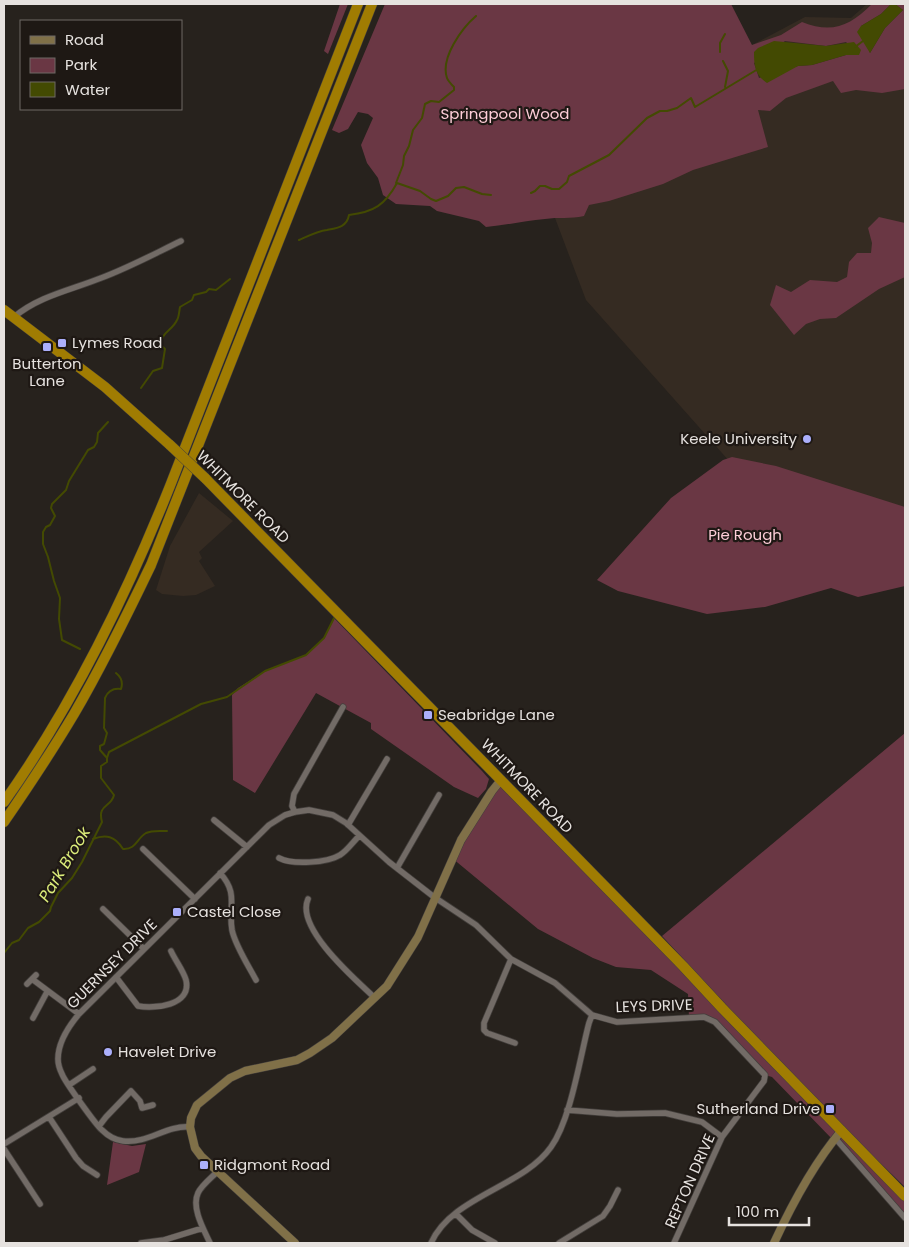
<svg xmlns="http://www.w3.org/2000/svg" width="909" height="1247" font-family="Poppins,sans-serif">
	<rect width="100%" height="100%" fill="#27221d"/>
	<path fill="#352b22" d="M867 4H905V578L843 589 586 300 555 218 752 45 805 17 851 18Z
		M199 493 233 521 199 552 202 558 199 561 215 586 196 595 183 596 162 594 156 590 170 546Z"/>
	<path fill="#6a3744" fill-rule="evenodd" d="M340 4H348L328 54 324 51Z
		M385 4H731L752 45 781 35 802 22C832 34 850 26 872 4H891L881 14 861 26 870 53 885 28 903 10 895 4H905V89L882 93 856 90 841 93 833 81 786 98 770 111 758 110 768 147 693 170 663 184 609 201 589 205 584 216C570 219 558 217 545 219 525 221 506 225 486 227L479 221 437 211 430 206 396 204 383 195 378 178 367 163 361 145 373 118 368 114 358 112 348 129 339 133 332 130ZM785 41 826 46 846 42 859 55H846L812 65 798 66 759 78 754 63Z
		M879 217 905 223V277L879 289 836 318 820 319 806 324 794 335 770 305 776 285 791 292 810 280 837 282 847 277 849 262 857 253H871L872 243 868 228Z
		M732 457 776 466 905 507V586L858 597 831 588 765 607 707 614 618 591 597 580 671 498 723 460Z
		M334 618 482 771 489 779 486 789 478 798 454 787 371 729V723L316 693 255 793 233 780 232 695 238 688 265 671 306 655 324 638Z
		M905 733V1187L813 1098 662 936Z
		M501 780 905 1196V1218L838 1140 842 1137V1131L833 1140 772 1077 765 1075 710 1019 689 1018 688 994 651 970 616 967 593 958 538 929 452 858Z
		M113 1142 132 1146 146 1144 139 1172 107 1185Z"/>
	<path fill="#434a02" d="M891 4H895L903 10 885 28 870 53 857 32 861 26 881 14Z
		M774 41 826 46 854 42 861 50 859 55H846L812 65 798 66 767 83C755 75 754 66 754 52L758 48Z"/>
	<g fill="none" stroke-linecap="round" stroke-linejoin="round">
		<path stroke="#434a02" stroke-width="2" d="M855 47 863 41
			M720 52V43L725 34
			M723 61 728 71 725 87
			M396 183 403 165 404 156 409 146 413 130 422 118 425 104 431 101 439 102 454 90V87C452 85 448 81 447 78 440 58 462 28 476 16
			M531 193 535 191 540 186H545L552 189H559L567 182 569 176 609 155 647 118 660 111H667L677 108 691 98 695 107 758 69
			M299 240C308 236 318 231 327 230 337 228 347 227 349 215 374 212 385 205 397 183L420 191 431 199 436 201 448 196 456 188 464 187 482 194 491 195
			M141 388 153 371 162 368 165 349 161 345C161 332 172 331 177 320 179 317 179 312 180 307L192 300 194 295 206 292 209 289 216 290 230 279
			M80 649 62 640 59 619 60 598 54 581 48 557 43 544V532L46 527 50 525 55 516 51 508 52 504 66 490 69 481 88 450 94 447 97 442 98 433 108 422
			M107 758 109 752 201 704 227 697 265 671 306 655 324 638 334 618
			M93 839C106 834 115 836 123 849 136 850 137 838 146 833 152 830 160 831 167 831
			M4 953 12 943 19 940 28 928 39 922 50 911 51 907 58 893 72 878 82 862 102 822C97 804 111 808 114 795L101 778V766L107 762V758L100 750V746L104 744 107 733 104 728 105 698C108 691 114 688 121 689 123 683 121 677 116 673"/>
		<defs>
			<path id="street" d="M14 317C39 296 71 290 101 278 128 268 154 254 181 241
				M295 812 292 806 294 794 343 707
				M214 820 247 847
				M348 825 387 759
				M143 849 195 899
				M279 858C292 865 327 863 340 855 347 851 353 842 359 836
				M397 868 439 795
				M220 873C239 894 228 906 232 930 235 945 248 965 256 980
				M308 899C295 928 356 980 375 998
				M103 909 144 949
				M511 959 484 1023V1030L487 1033 515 1043
				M116 977 138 1006C154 1009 192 1006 186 980 183 970 175 960 171 951
				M32 979 79 1014
				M27 984 36 975
				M33 1018 47 992
				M69 1085 93 1069
				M567 1110 617 1114 665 1113 702 1122 722 1137
				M49 1117 76 1158 83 1166 97 1175
				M99 1126 106 1117 131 1091 140 1101 142 1108 153 1105
				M190 1127C166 1125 148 1144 123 1141 115 1140 108 1136 102 1130 96 1125 65 1082 62 1074 60 1070 58 1063 58 1059 58 1042 68 1027 79 1014L269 825 285 815 295 812 309 810 333 815 346 823 389 862 434 897 476 925 511 959 555 983 592 1015 617 1022 704 1017 715 1022 765 1075 764 1081 722 1137 674 1243
				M835 1138 905 1218
				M4 1144 79 1098
				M4 1149 40 1204
				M456 1214 472 1230 495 1243
				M141 1243 164 1240 203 1228
				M210 1243C204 1230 191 1208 198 1193 201 1186 211 1178 217 1172
				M431 1243C452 1196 523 1187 551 1147 571 1119 580 1057 589 1023L592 1015
				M559 1243 603 1216 610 1206 618 1190"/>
			<path id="secondary" d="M295 1243 201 1156 195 1148 190 1127 191 1118 197 1105 230 1078 245 1071 297 1060 310 1053 332 1038 387 986 418 937 461 840 492 791 501 780
				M774 1243C792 1204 814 1163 842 1130"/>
			<path id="highway" d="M4 310 105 387 170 445
				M205 478 683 966 722 1008 905 1196
				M4 802C73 705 126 596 170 486L358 4
				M4 822C28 787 52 751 74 714 102 666 127 615 151 565L372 4"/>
		</defs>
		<use href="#street" stroke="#433f3c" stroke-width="7"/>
		<use href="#secondary" stroke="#433f3c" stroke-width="9"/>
		<use href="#highway" stroke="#433f3c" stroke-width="11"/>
		<use href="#street" stroke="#726b66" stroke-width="5.5"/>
		<use href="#secondary" stroke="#807048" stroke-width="8"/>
		<use href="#highway" stroke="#a07c02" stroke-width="10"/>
		<defs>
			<path id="highway-bridge" d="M170 445 205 478"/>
		</defs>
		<use href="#highway-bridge" stroke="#433f3c" stroke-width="11" stroke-linecap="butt"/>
		<use href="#highway-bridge" stroke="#a07c02" stroke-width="10"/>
	</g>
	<g fill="#abaffb" stroke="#1e1814" stroke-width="2">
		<rect x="57" y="338" width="10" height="10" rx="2.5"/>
		<rect x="42" y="342" width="10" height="10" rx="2.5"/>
		<circle cx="807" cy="439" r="5"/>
		<rect x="423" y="710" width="10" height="10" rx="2.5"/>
		<rect x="172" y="907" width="10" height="10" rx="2.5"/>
		<circle cx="108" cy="1052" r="5"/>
		<rect x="825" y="1104" width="10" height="10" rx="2.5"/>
		<rect x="199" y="1160" width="10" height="10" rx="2.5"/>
	</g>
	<g text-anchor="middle" stroke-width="4.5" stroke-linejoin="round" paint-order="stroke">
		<g font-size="15" fill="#fdcdd7" stroke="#1e1814">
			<text x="505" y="119">Springpool Wood</text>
			<text x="745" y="540">Pie Rough</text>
		</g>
		<g font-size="15" fill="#e6e2df" stroke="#1e1814" text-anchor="start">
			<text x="72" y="348">Lymes Road</text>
			<text x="47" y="369" text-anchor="middle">Butterton<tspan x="47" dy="17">Lane</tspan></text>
			<text x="797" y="444" text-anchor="end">Keele University</text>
			<text x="438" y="720">Seabridge Lane</text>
			<text x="187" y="917">Castel Close</text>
			<text x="118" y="1057">Havelet Drive</text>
			<text x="820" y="1114" text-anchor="end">Sutherland Drive</text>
			<text x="214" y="1170">Ridgmont Road</text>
		</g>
		<g font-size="15" fill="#e6e2df" stroke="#1e1814">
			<text transform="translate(243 497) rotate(45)" y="5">WHITMORE ROAD</text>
			<text transform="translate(527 786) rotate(46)" y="5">WHITMORE ROAD</text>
			<text transform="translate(112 964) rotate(-45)" y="5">GUERNSEY DRIVE</text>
			<text transform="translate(654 1006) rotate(-2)" y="5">LEYS DRIVE</text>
			<text transform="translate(690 1181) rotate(-66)" y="5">REPTON DRIVE</text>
		</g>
		<g font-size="16" font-style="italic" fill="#dbec7a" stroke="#1e1814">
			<text transform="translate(64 864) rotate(-59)" y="6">Park Brook</text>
		</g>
	</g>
	<rect width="909" height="1247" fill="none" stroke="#e6e2df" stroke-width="10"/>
	<rect x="20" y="20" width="162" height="90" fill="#1e1814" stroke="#6e6965"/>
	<rect x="30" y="36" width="25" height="8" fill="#807048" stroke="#6e6965"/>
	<text x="65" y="45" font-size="15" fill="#e6e2df">Road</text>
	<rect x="30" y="58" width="25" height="15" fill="#6a3744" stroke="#6e6965"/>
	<text x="65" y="70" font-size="15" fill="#e6e2df">Park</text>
	<rect x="30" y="82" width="25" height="15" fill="#434a02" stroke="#6e6965"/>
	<text x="65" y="95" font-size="15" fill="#e6e2df">Water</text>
	<path d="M729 1217v8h80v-8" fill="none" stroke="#e6e2df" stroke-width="2.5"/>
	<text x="736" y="1217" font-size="15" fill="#e6e2df" stroke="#1e1814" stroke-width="4" paint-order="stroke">100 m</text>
</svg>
